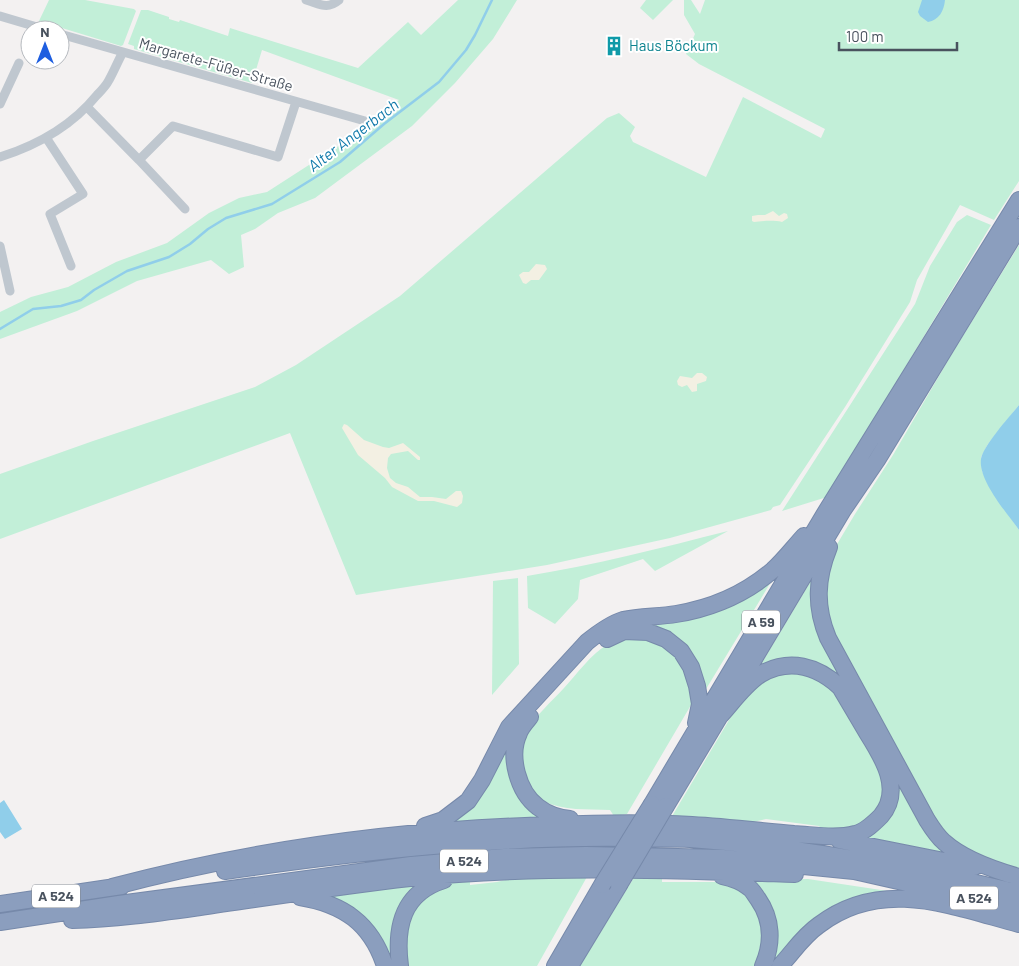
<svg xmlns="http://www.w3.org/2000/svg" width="1019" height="966" font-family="Barlow,sans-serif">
	<rect width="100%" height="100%" fill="#f3f1f1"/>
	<path fill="#c2efd8" d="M49 0H85L134 9 136 11 123 45 121 46 39 21Z
		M458 0H517L493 39 455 83 412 126 315 198 278 213 255 229 241 235 244 267 229 274 211 260 137 281 77 311 0 339V312L31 297 68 287 116 262 167 243 209 213 239 198 267 192 357 134 399 100 262 50 252 83 134 49V46L128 44 141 10H148L169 17V19L179 22 180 20 228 36 230 28 358 68 408 22 421 35Z
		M646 0H673L653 20 640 8Z
		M684 0H691L700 14 705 0H1019V181L994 220 960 205 917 280 910 302 845 407 780 505 773 507 771 510 670 538 547 565 356 595 290 433 0 539V474L93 441 255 387 296 365 400 296 607 118 619 113 635 127 630 136 633 142 706 177 743 97 821 138 825 129 699 64 686 54 695 34 684 15Z
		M967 215 991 225 827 497 782 511 915 304 930 266 957 222Z
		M1019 245V405L988 444 981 457 982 471 990 488 1019 530V868L979 857 947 840 825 621 821 603 833 551 855 514 893 455 950 357Z
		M728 531 655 571 643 559 580 580 578 599 555 624 528 608 527 576C595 565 661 548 728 531Z
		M780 567 703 694 694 663 630 623 677 620Z
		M518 578 519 664 492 695 493 581Z
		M812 579V614L817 632 848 690 830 673 757 671Z
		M640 637C677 646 692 667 691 705L627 814 614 816 610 810C587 809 564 811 543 801 520 791 515 751 527 731 536 715 552 701 564 688 577 674 591 654 607 645 617 639 629 638 640 637Z
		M779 671 813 674 837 692 885 780 881 805 864 825 823 832 819 826 766 819 749 823 671 818 745 693Z
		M511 733V749L547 819 441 826Z
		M890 765 953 858 859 840 881 825Z
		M636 874H662V882H726L747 893 756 907 764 933 757 966H580Z
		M588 875 537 966H403L409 910 447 882 470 880V885L497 882 521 876Z
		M808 879 901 893 852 901 774 966H768L774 956 746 880Z
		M421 881 400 906 392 926 394 966 320 893Z"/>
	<path fill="#f3f0e3" d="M773 211 779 216 784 213 787 214 788 218 782 222C774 220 762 221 754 222L752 221V216L758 215H765Z
		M536 264 545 265 547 269 539 280H531L526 284 523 283 519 275 523 272H529Z
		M697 373H702L707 377 706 381 697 384V391L692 392 687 385 682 387 678 385 677 381 680 376 692 378Z
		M344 424 347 425 364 440 383 447 389 448 403 443 420 457V460H418L408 451 391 454 388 458 387 468 390 478 396 483 408 487 420 497H432L446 499 456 491H461L463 496 462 503 457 507 434 501H418L392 487 385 478 358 455 342 428Z"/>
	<path fill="#90ceea" d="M922 0H945C944 11 939 20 928 22L920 16 918 12Z
		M1019 405V530C1007 513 978 480 981 459 983 446 1010 416 1019 405Z
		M4 800 22 829 5 839 0 832V803Z"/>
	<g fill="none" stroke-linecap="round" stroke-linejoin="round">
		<path stroke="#90ceea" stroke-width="2.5" d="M0 329 33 309 61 306 81 300 94 290 127 271 169 257 190 244 208 229 226 218 272 204 340 162 384 124 439 82 466 50 475 35 492 0"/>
		<defs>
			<path id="highway" d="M829 547C816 579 815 607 828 638L927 820C932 828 937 836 944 842 964 860 994 870 1019 877
				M607 639 624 631 648 632 666 639 681 651 691 667 697 686 700 704 696 723
				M530 717C526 722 521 727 519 733 508 756 518 792 538 807 547 814 558 818 570 819
				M652 804 827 510 1019 200
				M666 806 843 510 877 460 1019 227
				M425 826 443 820 468 801 482 780 509 727 587 642C597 634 610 624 623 620 640 616 659 617 676 614 713 608 745 594 773 570 784 560 794 547 804 536
				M839 840 974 867
				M225 871C359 852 494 836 630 838 650 839 670 838 690 839 802 847 910 867 1019 893
				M722 876C731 878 741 881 748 887 752 889 755 895 758 899 772 919 773 943 763 966
				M112 887C256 849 404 829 553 825 599 823 646 822 692 825 726 827 760 831 794 834 814 835 836 839 855 834 865 832 874 823 881 816 904 789 881 755 866 731 857 716 849 702 840 687 817 666 790 658 761 674 745 684 732 703 720 716
				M300 897C343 904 371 923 385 966
				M0 904 122 886
				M72 920C115 919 157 913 200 907 270 897 339 886 410 878 538 865 666 870 795 874
				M0 922 119 904 411 865 504 857 586 855 723 858 854 871 991 902 1019 909
				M400 966C395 927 402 893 444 880
				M555 966 602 885
				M570 966 619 885
				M780 966C793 952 803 936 819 925 882 877 951 906 1019 924"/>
		</defs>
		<use href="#highway" stroke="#7689aa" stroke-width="18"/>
		<path stroke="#bfc7cf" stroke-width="9" d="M306 0C320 4 327 10 339 0
			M0 16 47 30
			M60 34 365 121
			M0 104 19 63
			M87 107 139 160 173 126 278 157 296 102
			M47 139 83 194 50 214 71 266
			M0 157C38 145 71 127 97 95 101 91 106 86 109 80 114 71 118 61 123 52
			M139 160 185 209
			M0 246 10 291"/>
		<use href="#highway" stroke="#8b9ebe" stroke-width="16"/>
		<defs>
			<path id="highway-bridge" d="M602 885 652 804
				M619 885 666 806"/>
		</defs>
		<use href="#highway-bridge" stroke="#7689aa" stroke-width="18" stroke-linecap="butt"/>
		<use href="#highway-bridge" stroke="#8b9ebe" stroke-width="16"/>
	</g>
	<defs>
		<symbol id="building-bare" viewBox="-9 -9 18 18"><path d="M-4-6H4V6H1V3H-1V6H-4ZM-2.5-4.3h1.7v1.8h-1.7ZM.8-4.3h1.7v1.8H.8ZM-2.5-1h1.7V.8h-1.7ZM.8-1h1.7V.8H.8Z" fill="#0f9aa8" stroke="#fff" stroke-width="2.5" paint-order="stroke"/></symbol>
	</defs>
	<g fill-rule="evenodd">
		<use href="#building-bare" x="600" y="32" width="28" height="28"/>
	</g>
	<g text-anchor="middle" stroke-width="4" stroke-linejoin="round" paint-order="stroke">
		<g fill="#fff" stroke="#80868e" stroke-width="1">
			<rect x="742" y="610.5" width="38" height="23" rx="4"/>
			<rect x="440" y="849.5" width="48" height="23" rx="4"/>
			<rect x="32" y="884.5" width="48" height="23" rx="4"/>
			<rect x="950" y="886.5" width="48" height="23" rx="4"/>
		</g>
		<g font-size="14" font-weight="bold" fill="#49525e">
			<text x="761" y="627">A 59</text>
			<text x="464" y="866">A 524</text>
			<text x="56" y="901">A 524</text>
			<text x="974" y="903">A 524</text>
		</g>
		<g font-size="15" fill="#0d838f" stroke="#fff" text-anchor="start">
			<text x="629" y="51">Haus Böckum</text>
		</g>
		<g font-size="15" fill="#49525e" stroke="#fff">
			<text transform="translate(216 65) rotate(16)" y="5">Margarete-Füßer-Straße</text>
		</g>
		<g font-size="16" font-style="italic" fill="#1079aa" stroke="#fff">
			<text transform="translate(353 135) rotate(-37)" y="6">Alter Angerbach</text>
		</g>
	</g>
	<g transform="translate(45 45)"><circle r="24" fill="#ffffff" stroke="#b6babf"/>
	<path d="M0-4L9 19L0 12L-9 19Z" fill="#1e5ee0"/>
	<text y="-8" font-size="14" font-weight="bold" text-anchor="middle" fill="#49525e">N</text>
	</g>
	<path d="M839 42v8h118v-8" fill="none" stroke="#49525e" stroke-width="2.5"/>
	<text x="846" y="42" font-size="15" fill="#49525e" stroke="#ffffff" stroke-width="4" paint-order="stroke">100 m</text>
</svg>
